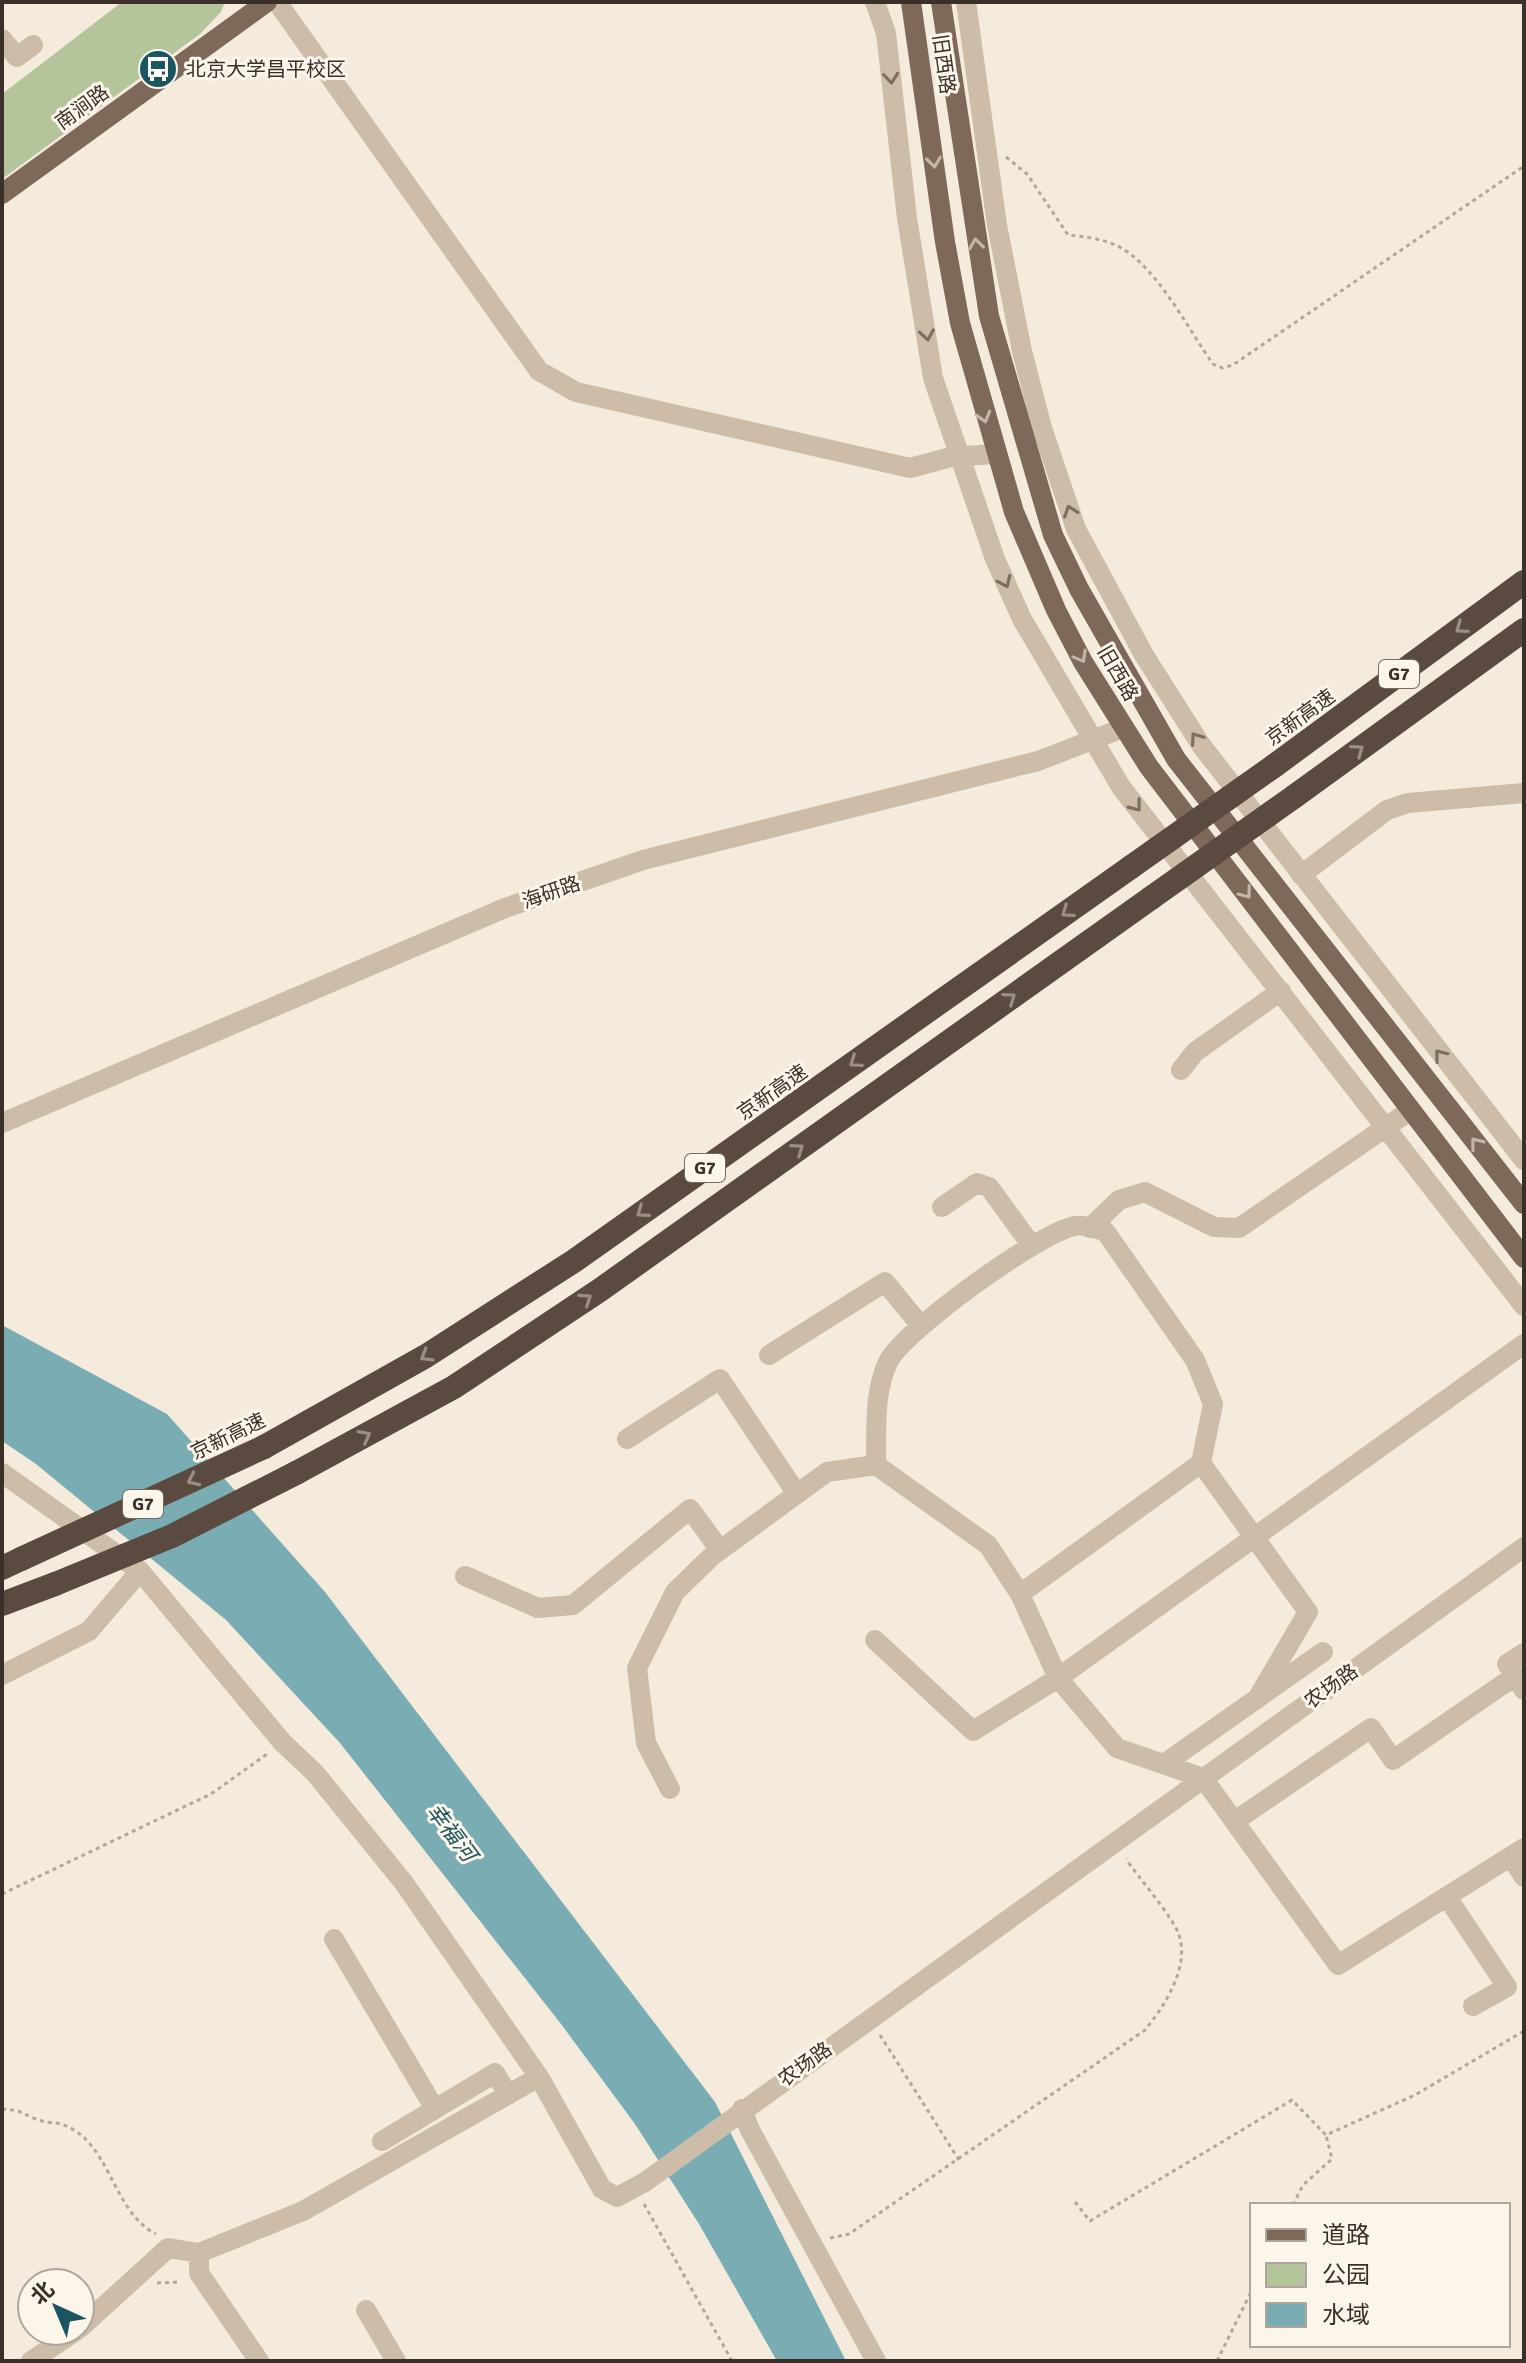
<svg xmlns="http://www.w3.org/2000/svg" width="1526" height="2363" font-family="Signika,'Noto Sans SC',sans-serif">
	<rect width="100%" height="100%" fill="#f4ebdd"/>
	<path fill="#b4c59c" d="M122 2H225L221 12 200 34 2 179V94Z"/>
	<path fill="#7aadb3" d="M2 1325 167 1414 325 1592 715 2102 846 2361H777L699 2224 635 2124 561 2024 340 1743 226 1620 36 1464 2 1441Z"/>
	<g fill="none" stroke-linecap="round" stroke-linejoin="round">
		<path stroke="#b9a692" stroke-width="3" stroke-dasharray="4 4" stroke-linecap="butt" d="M1006 157 1027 174 1068 235C1086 237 1107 239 1123 249 1158 270 1189 330 1213 364L1222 368 1233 365 1524 166
			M2 1894 211 1794 267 1754
			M880 2035 959 2160
			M2 2109C25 2110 24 2116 42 2121 48 2123 55 2122 61 2124 111 2140 111 2211 156 2234
			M1075 2202 1090 2221 1292 2100 1326 2135 1415 2095 1524 2031
			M644 2204 732 2361
			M1293 2205 1303 2185 1332 2159 1326 2135
			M830 2238 849 2234 1145 2030C1164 2007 1190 1967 1179 1935 1173 1917 1138 1877 1126 1859
			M157 2283 181 2282
			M1217 2361 1252 2290"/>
		<path stroke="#cdbca8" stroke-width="20" d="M277 2 539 371 576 392 910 468 951 457 995 454
			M875 2 886 33 907 218 933 378 995 559 1022 619 1121 787 1524 1306
			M966 2 997 225 1022 351 1042 428 1076 529 1144 655 1201 745 1524 1160
			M2 39 17 57 33 45
			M1301 875 1387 810 1408 803 1524 793
			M1181 1070 1195 1052 1281 991
			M2 1123 505 908 643 860 1038 761 1123 728
			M942 1207 977 1183 989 1187 1032 1246
			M1090 1228 1119 1200 1145 1192 1214 1227 1239 1228 1411 1110
			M769 1355 885 1282 921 1326
			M627 1439 720 1379 797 1494
			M876 1465C877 1429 873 1395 888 1362 903 1331 1040 1232 1075 1226 1084 1224 1096 1229 1105 1231L1195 1360 1213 1404 1201 1463
			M2 1473 140 1571 283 1743 315 1773 404 1883 539 2077
			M465 1576 538 1608 573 1605 690 1509 720 1550
			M1020 1594 1201 1463 1308 1612 1257 1699
			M875 1640 973 1731 1058 1678 1524 1344
			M2 1675 89 1631 140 1571
			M1515 1676 1507 1664 1524 1653
			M1164 1764 1323 1652
			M670 1789 646 1743 637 1668 675 1592 712 1556 827 1472 876 1465 988 1545 1020 1594 1058 1678 1117 1748 1203 1778 1338 1965 1524 1848
			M1235 1821 1371 1728 1393 1760 1515 1676 1524 1690
			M1511 1857 1524 1877
			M1447 1897 1507 1987 1473 2006
			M334 1939 435 2109
			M742 2109 750 2130 876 2361
			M382 2141 495 2073 508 2095
			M366 2310 396 2361
			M80 2328 168 2248 199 2253
			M31 2361 76 2331
			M259 2361 199 2273V2253L303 2211 539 2077 602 2189 617 2197 645 2182 1524 1547"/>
		<path stroke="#7d6859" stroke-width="20" d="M911 2 945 242 960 323 1014 512 1056 610 1083 662 1149 767 1524 1258
			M941 2 989 316 1053 535 1079 589 1176 759 1524 1204
			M2 194 267 2"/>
		<path stroke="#5b4a3f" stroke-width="24" d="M1274 766 1524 582
			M1295 796 1524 630
			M264 1447 426 1356 574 1261 1131 867
			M296 1473 454 1387 600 1290 1151 898
			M2 1568 21 1559
			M2 1604 55 1584"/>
		<path stroke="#5b4a3f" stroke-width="24" d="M1131 867 1274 766
			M1151 898 1295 796
			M21 1559 264 1447
			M55 1584 172 1536 296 1473"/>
	</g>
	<defs><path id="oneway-chevron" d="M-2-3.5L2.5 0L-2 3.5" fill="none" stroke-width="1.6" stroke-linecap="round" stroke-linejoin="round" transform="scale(2)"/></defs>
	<g stroke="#7c6e62">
		<use href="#oneway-chevron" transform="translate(891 78) rotate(84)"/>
		<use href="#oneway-chevron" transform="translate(927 335) rotate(81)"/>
		<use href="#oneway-chevron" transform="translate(1070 511) rotate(-109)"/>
		<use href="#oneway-chevron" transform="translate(1005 582) rotate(66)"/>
		<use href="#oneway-chevron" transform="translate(1196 738) rotate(-125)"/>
		<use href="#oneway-chevron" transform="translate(1136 806) rotate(52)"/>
		<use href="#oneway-chevron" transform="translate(1440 1055) rotate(-129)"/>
	</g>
	<g stroke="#c2b6a9">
		<use href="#oneway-chevron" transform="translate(934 162) rotate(82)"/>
		<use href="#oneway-chevron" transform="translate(976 244) rotate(-98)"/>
		<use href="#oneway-chevron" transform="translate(984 417) rotate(74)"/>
		<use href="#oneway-chevron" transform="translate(1081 657) rotate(61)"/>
		<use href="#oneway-chevron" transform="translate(1246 893) rotate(53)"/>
		<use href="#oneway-chevron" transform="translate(1476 1143) rotate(-128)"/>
	</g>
	<g stroke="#9b8e83">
		<use href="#oneway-chevron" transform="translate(1461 628) rotate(144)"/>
		<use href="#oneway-chevron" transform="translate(1358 750) rotate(-36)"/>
		<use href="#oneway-chevron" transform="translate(1067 912) rotate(145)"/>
		<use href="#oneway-chevron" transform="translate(1010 998) rotate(-35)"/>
		<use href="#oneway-chevron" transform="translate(855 1062) rotate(145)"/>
		<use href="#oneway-chevron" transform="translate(798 1149) rotate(-35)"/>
		<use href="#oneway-chevron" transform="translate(642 1212) rotate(145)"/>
		<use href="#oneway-chevron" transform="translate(586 1299) rotate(-34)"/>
		<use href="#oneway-chevron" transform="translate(426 1356) rotate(149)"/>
		<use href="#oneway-chevron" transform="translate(365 1436) rotate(-28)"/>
		<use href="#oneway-chevron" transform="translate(193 1480) rotate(155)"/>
	</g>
	<defs>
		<symbol id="bus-disc" viewBox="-11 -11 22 22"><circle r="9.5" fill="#1b555f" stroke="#fbf5ea"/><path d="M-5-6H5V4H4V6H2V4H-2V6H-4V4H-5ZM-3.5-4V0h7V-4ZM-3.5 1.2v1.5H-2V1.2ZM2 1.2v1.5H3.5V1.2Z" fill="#fff"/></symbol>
	</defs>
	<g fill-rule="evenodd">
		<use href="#bus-disc" x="136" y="47" width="44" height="44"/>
	</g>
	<g text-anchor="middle" stroke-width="6" stroke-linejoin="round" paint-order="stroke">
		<g fill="#fbf5ea" stroke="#746a63" stroke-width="2">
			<rect x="1379" y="660" width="40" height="28" rx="6"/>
			<rect x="685" y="1154" width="40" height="28" rx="6"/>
			<rect x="123" y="1490" width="40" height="28" rx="6"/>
		</g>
		<g font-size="18" font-weight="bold" fill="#3a2f29">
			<text x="1399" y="680">G7</text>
			<text x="705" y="1174">G7</text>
			<text x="143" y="1510">G7</text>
		</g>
		<g font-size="20" fill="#3a2f29" stroke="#fbf5ea">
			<text transform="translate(944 64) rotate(82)" y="7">旧西路</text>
			<text transform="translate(82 107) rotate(-36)" y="7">南涧路</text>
			<text transform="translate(1118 673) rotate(60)" y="7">旧西路</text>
			<text transform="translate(1300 717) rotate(-36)" y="7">京新高速</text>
			<text transform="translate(551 892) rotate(-19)" y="7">海研路</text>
			<text transform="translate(772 1092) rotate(-35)" y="7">京新高速</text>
			<text transform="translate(228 1436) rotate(-26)" y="7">京新高速</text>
			<text transform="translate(1331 1686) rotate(-36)" y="7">农场路</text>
			<text transform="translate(805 2064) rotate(-36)" y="7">农场路</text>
		</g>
		<g font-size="20" fill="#3a2f29" stroke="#fbf5ea" text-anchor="start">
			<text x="186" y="76">北京大学昌平校区</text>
		</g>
		<g font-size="22" font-style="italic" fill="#1b555f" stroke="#fbf5ea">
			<text transform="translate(452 1832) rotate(53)" y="8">幸福河</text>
		</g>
	</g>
	<rect width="1526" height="2363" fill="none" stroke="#3a2f29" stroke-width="8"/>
	<rect x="1250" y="2203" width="260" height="144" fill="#fbf5ea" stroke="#aea69d" stroke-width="2"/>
	<rect x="1266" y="2229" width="40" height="12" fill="#7d6859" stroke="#aea69d" stroke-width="2"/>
	<text x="1322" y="2243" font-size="24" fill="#3a2f29">道路</text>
	<rect x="1266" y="2263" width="40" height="24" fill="#b4c59c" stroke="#aea69d" stroke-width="2"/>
	<text x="1322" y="2283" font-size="24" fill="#3a2f29">公园</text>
	<rect x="1266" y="2303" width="40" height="24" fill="#7aadb3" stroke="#aea69d" stroke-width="2"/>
	<text x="1322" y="2323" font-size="24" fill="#3a2f29">水域</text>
	<g transform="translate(56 2307) rotate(316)"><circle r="38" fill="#fbf5ea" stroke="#aea69d" stroke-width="2"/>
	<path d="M0-6L14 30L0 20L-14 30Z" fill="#1b555f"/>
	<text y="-12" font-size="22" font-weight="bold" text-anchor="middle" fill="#3a2f29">北</text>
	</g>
</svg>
